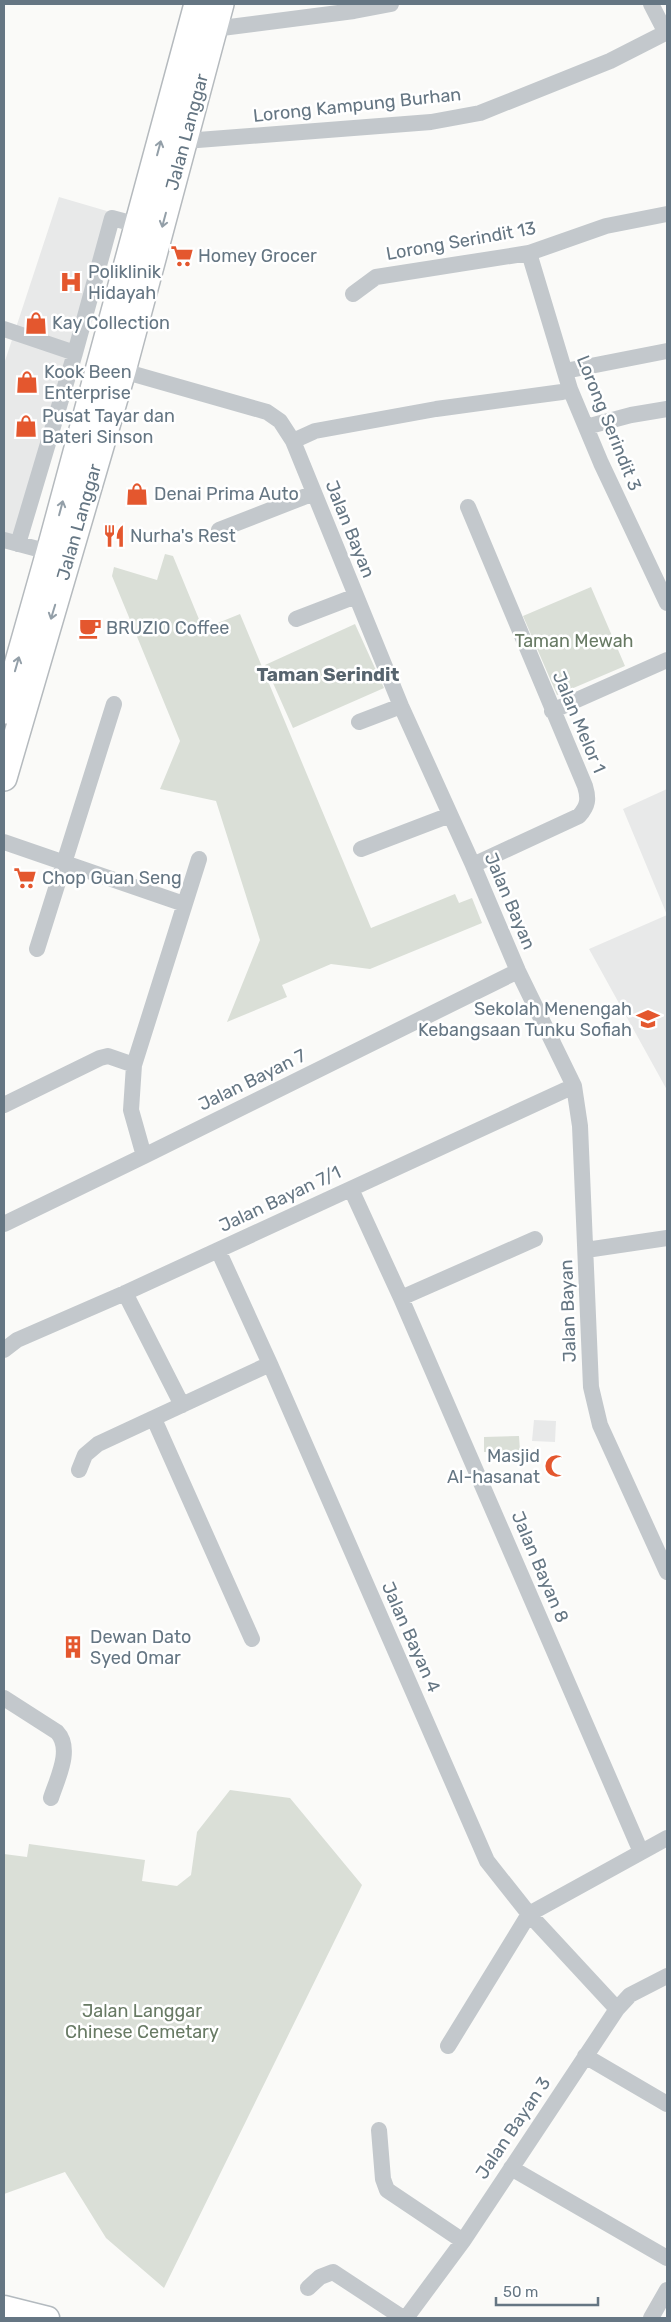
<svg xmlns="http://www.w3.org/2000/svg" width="671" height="2322" font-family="Rubik,sans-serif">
	<rect width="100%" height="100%" fill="#fafaf8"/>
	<path fill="#e8e9e9" d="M59 197 117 214 18 552 4 548V364Z
		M667 789V915L623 809Z
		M667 915V1090L589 949Z
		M534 1420 556 1421 555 1442 532 1441Z"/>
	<path fill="#dadfd7" d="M165 554 173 556 203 629 240 614 371 928 455 894 459 903 472 898 482 923 370 969 331 964 282 985 287 997 227 1022 260 940 216 801 160 789 180 741 112 576 114 567 157 580Z
		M591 587 625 666 557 695 523 616Z
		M355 624 384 688 293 728 265 665Z
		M519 1436 520 1451 484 1452V1437Z
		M230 1790 290 1798 362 1885 164 2288 106 2238 65 2172 4 2194V1854L27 1857 29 1844 145 1860 142 1881 177 1886 191 1875 197 1832Z"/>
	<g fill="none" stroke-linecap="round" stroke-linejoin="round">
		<defs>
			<path id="secondary" d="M4 2307 48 2318"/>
			<path id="primary" d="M4 711 49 552 197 4
				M4 778 123 371 221 4"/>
		</defs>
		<use href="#secondary" stroke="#b3babf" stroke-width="25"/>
		<use href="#primary" stroke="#b5babe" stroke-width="28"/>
		<path stroke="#c3c8cc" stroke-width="16" d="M651 4 666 33
			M214 29 354 11 391 4
			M185 141 431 122 480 113 610 61 667 32
			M529 253 570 389 601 463 667 603
			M353 294 376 277 529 253 606 226 667 214
			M4 329 75 353
			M123 371 267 412 280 421 293 441 401 706 473 865 518 971 574 1086 580 1126 591 1387 600 1425 667 1572
			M565 371 667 351
			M586 427 631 415 667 409
			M293 441 315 431 436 409 562 392 570 389
			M468 507 585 786C589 799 588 806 579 816L473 865
			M219 530 314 493
			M4 540 49 552
			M18 544 75 353 112 218 138 225
			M296 619 356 596
			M552 711 667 660
			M359 722 401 706
			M4 842 184 904
			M361 849 450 815
			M37 949 114 704
			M4 1105 100 1058 108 1056 134 1065
			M144 1156 131 1110 134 1065 199 859
			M351 1189 401 1298 641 1852
			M4 1224 144 1156 518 971
			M218 1250 270 1364 487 1861 529 1914 617 2009
			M586 1250 667 1238
			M125 1293 182 1405
			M401 1298 535 1239
			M4 1350 17 1340 125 1293 574 1086
			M154 1419 252 1639
			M79 1470 85 1455 98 1444 270 1364
			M4 1698 57 1732C73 1749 57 1779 51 1798
			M448 2046 529 1914 667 1838
			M585 2056 667 2104
			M379 2130 383 2179 387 2190 463 2241
			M511 2168 667 2258
			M308 2288 320 2277 333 2272 403 2318
			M406 2318 463 2241 617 2009 630 1995 667 1976
			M651 2318 667 2290"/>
		<use href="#secondary" stroke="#fff" stroke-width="22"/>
		<use href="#primary" stroke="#fff" stroke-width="25"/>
	</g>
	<defs><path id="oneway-shaft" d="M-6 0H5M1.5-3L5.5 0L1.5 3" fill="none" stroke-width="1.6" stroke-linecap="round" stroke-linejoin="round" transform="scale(1.25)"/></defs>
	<g stroke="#939fa8">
		<use href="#oneway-shaft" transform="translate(159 148) rotate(-75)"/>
		<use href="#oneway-shaft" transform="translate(164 220) rotate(105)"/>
		<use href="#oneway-shaft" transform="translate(61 508) rotate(-75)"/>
		<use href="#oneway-shaft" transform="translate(53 612) rotate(107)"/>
		<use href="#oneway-shaft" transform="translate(17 664) rotate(-74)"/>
	</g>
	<defs>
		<symbol id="supermarket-bare" viewBox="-9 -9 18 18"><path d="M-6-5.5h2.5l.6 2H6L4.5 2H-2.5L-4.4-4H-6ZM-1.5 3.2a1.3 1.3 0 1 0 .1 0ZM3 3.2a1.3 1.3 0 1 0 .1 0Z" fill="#e4572e" stroke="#fff" stroke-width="2.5" paint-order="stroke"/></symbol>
		<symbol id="hospital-bare" viewBox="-9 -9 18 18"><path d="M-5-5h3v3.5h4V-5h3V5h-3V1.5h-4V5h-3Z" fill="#e4572e" stroke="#fff" stroke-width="2.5" paint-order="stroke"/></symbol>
		<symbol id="shop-bare" viewBox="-9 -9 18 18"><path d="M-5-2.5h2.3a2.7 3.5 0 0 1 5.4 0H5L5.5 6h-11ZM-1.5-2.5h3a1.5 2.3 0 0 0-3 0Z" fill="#e4572e" stroke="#fff" stroke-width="2.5" paint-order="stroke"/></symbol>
		<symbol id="restaurant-bare" viewBox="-9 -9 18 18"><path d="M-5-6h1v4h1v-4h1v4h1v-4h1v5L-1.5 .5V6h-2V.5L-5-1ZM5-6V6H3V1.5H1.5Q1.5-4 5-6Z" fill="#e4572e" stroke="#fff" stroke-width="2.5" paint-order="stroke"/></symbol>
		<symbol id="cafe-bare" viewBox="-9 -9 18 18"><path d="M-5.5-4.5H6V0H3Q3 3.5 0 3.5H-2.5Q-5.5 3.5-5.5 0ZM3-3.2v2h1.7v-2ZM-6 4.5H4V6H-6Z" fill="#e4572e" stroke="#fff" stroke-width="2.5" paint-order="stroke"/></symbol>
		<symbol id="school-bare" viewBox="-9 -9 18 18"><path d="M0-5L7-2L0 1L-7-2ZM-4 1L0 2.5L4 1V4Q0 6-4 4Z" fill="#e4572e" stroke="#fff" stroke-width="2.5" paint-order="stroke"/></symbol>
		<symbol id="mosque-bare" viewBox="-9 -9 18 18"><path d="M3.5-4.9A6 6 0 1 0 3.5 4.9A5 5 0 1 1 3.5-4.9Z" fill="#e4572e" stroke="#fff" stroke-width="2.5" paint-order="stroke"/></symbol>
		<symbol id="building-bare" viewBox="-9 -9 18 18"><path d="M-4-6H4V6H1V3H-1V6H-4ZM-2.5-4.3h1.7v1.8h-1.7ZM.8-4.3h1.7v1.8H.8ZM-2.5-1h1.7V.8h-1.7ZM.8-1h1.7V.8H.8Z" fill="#e4572e" stroke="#fff" stroke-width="2.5" paint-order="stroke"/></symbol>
	</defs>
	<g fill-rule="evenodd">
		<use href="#supermarket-bare" x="166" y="240" width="32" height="32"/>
		<use href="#hospital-bare" x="55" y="266" width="32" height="32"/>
		<use href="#shop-bare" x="20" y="307" width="32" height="32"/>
		<use href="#shop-bare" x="11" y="366" width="32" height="32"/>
		<use href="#shop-bare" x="10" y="410" width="32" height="32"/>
		<use href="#shop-bare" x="121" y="478" width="32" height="32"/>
		<use href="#restaurant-bare" x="98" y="520" width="32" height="32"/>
		<use href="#cafe-bare" x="74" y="612" width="32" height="32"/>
		<use href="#supermarket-bare" x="9" y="862" width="32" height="32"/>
		<use href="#school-bare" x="632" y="1003" width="32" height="32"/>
		<use href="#mosque-bare" x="540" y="1450" width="32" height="32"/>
		<use href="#building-bare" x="57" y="1631" width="32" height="32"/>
	</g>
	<g text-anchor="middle" stroke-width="5" stroke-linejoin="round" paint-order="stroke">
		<g font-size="18" fill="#657683" stroke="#fff">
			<text transform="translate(357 105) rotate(-6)" y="6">Lorong Kampung Burhan</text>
			<text transform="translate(187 132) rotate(-75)" y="6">Jalan Langgar</text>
			<text transform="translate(461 241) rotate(-10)" y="6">Lorong Serindit 13</text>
			<text transform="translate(609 423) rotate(68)" y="6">Lorong Serindit 3</text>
			<text transform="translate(79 522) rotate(-74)" y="6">Jalan Langgar</text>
			<text transform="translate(350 529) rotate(68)" y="6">Jalan Bayan</text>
			<text transform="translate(579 722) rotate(67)" y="6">Jalan Melor 1</text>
			<text transform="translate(510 901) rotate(67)" y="6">Jalan Bayan</text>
			<text transform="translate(252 1080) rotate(-26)" y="6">Jalan Bayan 7</text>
			<text transform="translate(280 1199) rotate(-25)" y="6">Jalan Bayan 7/1</text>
			<text transform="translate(568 1311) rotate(-92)" y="6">Jalan Bayan</text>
			<text transform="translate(540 1567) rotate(67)" y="6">Jalan Bayan 8</text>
			<text transform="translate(411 1637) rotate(66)" y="6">Jalan Bayan 4</text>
			<text transform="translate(513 2128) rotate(-56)" y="6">Jalan Bayan 3</text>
		</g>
		<g font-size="18" fill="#657683" stroke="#fff" text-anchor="start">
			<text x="198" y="262">Homey Grocer</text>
			<text x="88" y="278">Poliklinik<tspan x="88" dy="21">Hidayah</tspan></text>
			<text x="52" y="329">Kay Collection</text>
			<text x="44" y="378">Kook Been<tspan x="44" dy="21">Enterprise</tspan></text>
			<text x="42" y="422">Pusat Tayar dan<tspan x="42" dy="21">Bateri Sinson</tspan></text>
			<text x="154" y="500">Denai Prima Auto</text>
			<text x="130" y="542">Nurha's Rest</text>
			<text x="106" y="634">BRUZIO Coffee</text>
			<text x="42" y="884">Chop Guan Seng</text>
			<text x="632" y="1015" text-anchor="end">Sekolah Menengah<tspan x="632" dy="21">Kebangsaan Tunku Sofiah</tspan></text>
			<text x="540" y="1462" text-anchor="end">Masjid<tspan x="540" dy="21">Al-hasanat</tspan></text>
			<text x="90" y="1643">Dewan Dato<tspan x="90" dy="21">Syed Omar</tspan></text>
		</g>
		<g font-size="18" fill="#687a64" stroke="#fff">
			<text x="574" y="647">Taman Mewah</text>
			<text x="142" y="2017">Jalan Langgar<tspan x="142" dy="21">Chinese Cemetary</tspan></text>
		</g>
		<g font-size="19" font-weight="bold" fill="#57646e" stroke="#fff">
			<text x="328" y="681">Taman Serindit</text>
		</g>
	</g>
	<rect width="671" height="2322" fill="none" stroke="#657683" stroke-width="10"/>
	<path d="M496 2297v8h102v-8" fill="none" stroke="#657683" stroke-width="2.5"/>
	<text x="503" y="2297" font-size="15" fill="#657683" stroke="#ffffff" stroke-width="4" paint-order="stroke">50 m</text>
</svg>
